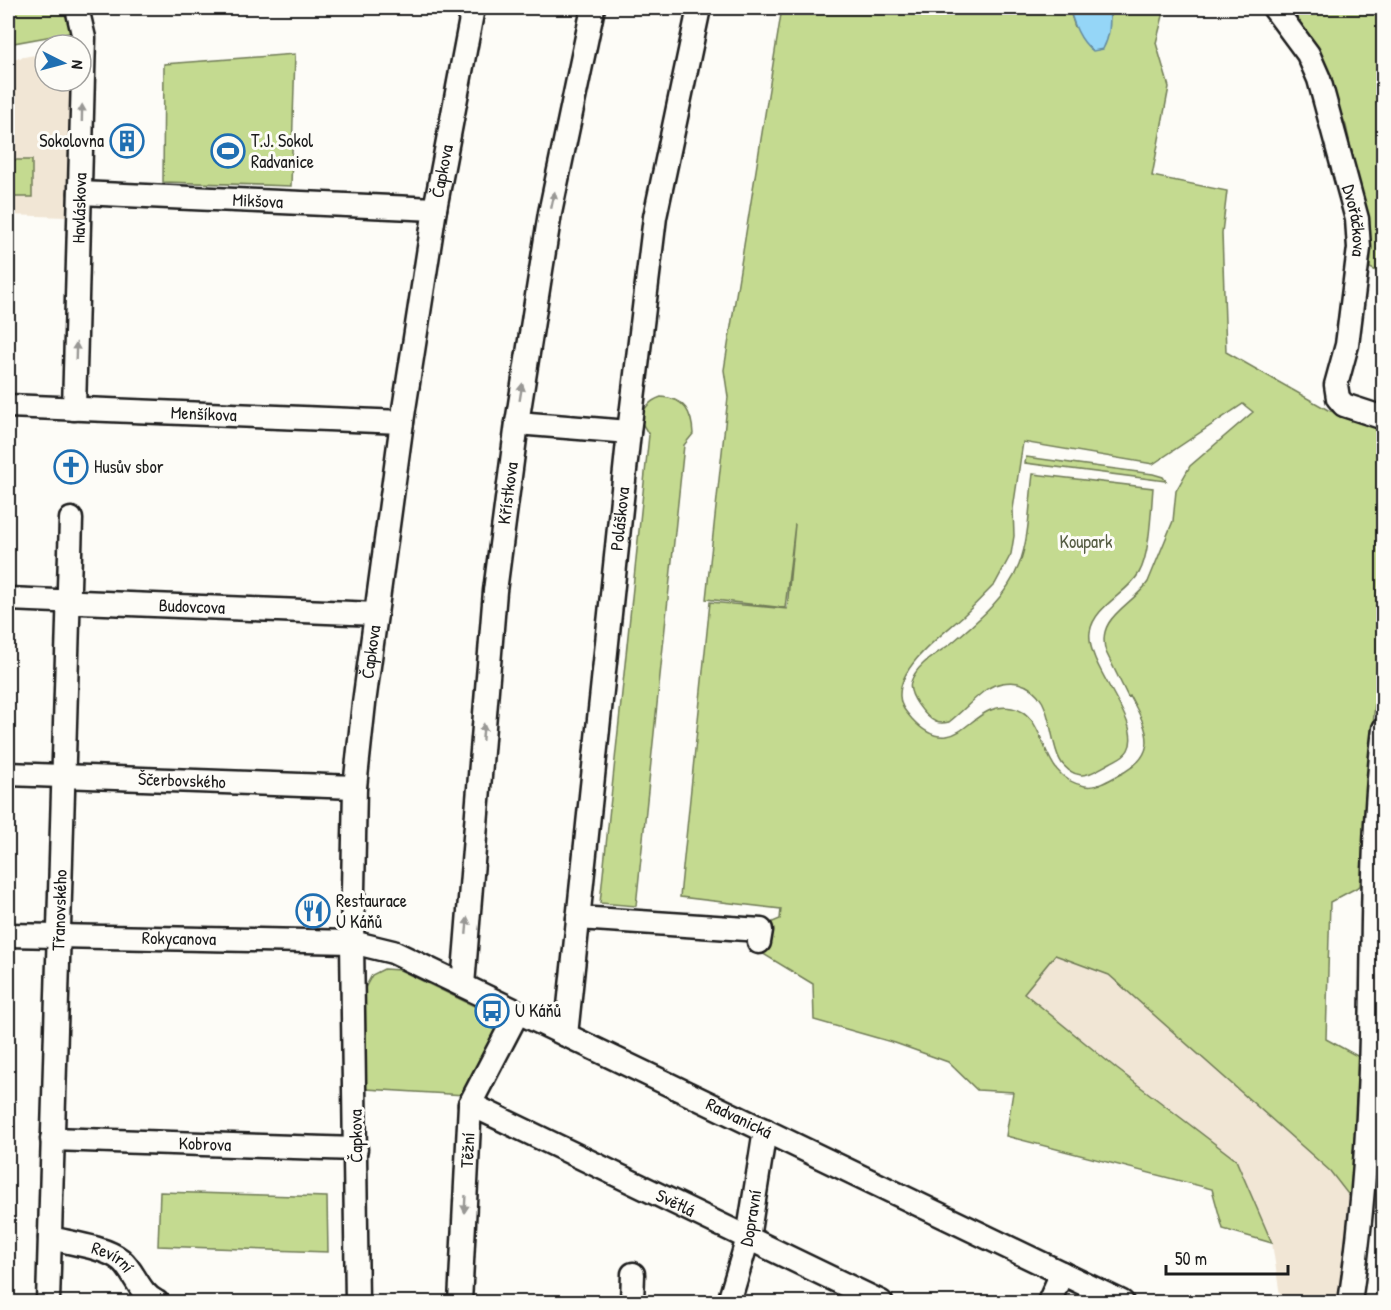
<svg xmlns="http://www.w3.org/2000/svg" width="1391" height="1310" font-family="'Patrick Hand',sans-serif">
	<rect width="100%" height="100%" fill="#fdfcf7"/>
	<filter id="ink" filterUnits="userSpaceOnUse"><feTurbulence type="fractalNoise" baseFrequency=".0167" numOctaves="2"/><feDisplacementMap in="SourceGraphic" scale="12" xChannelSelector="R" yChannelSelector="G"/><feConvolveMatrix kernelMatrix="1 2 1 2 8 2 1 2 1" color-interpolation-filters="sRGB"/></filter>
	<g filter="url(#ink)">
		<path fill="#f1e6d5" d="M45 53V81H71L67 217 8 215V60Z
			M1055 955 1109 975 1330 1171 1360 1211 1350 1302H1281L1272 1243 1117 1069 1024 993Z"/>
		<path fill="#c4da90" stroke="#707b56" stroke-width="1.5" fill-rule="evenodd" d="M8 8H69L75 32 8 44Z
			M782 8H1069L1075 27 1110 18V14L1115 8H1165L1156 43 1169 87 1152 176 1227 191 1222 233 1226 352 1328 410 1383 428 1384 617 1381 629 1360 886 1330 902 1326 1039 1359 1057 1354 1202 1330 1171 1109 975 1055 955 1024 993 1117 1069 1236 1160 1272 1243 1223 1229 1212 1189 1006 1136 1013 1092 977 1090 948 1062 895 1043 814 1020 813 984 760 952 770 923 780 919 781 909 680 897 710 602 787 609 795 524 785 608 706 599 728 397 724 370ZM1243 404 1253 412 1190 466 1176 491 1173 521 1148 582C1132 606 1095 617 1106 652L1128 697 1130 696C1150 733 1160 756 1115 777 1106 782 1095 788 1085 786 1035 777 1051 715 1012 708 982 702 968 733 947 736 933 738 921 729 912 719 906 712 900 706 900 696 899 665 942 635 963 616 974 606 984 595 995 584L1011 554 1014 536 1013 509 1023 442 1153 464Z
			M1281 8H1383V274L1370 268 1364 205 1346 126 1320 59Z
			M295 54 291 186 163 182 164 64Z
			M8 160H32V197H8Z
			M661 397C685 398 692 413 693 434L684 445 636 906 600 903 649 435 640 420C644 408 649 401 661 397Z
			M1026 457 1153 474 1163 477 1166 481 1025 463Z
			M1033 474 1153 488C1151 511 1150 554 1139 573 1127 594 1094 606 1090 632 1085 666 1144 722 1128 750 1124 757 1117 759 1110 763 1102 767 1090 776 1081 775 1038 769 1066 694 1018 683 1008 681 996 683 987 689 974 698 963 711 949 722 945 723 941 724 936 722 925 717 907 694 911 682 917 662 940 653 954 641 979 620 1007 596 1019 565 1030 537 1029 503 1033 474Z
			M384 969 400 970 503 1020 465 1095 366 1089 365 988 372 975Z
			M160 1192 327 1197 328 1252 158 1246Z"/>
		<path fill="#95d6f7" stroke="#658c9f" stroke-width="1.5" d="M1069 8H1109C1111 22 1110 36 1103 49L1093 51C1079 40 1074 24 1069 8Z"/>
		<g fill="none" stroke-linecap="round" stroke-linejoin="round">
			<defs>
				<g id="minor">
					<path id="s1" d="M1274 8 1308 54 1319 79 1357 219 1359 248 1347 345 1336 385 1338 398 1344 405 1384 418"/>
					<path id="s2" d="M80 193 435 209"/>
					<path id="s3" d="M8 406 402 422"/>
					<path id="s4" d="M74 409 84 38 77 8"/>
					<path d="M517 423 629 432"/>
					<path id="s5" d="M8 599 376 614"/>
					<path id="s6" d="M8 774 355 787"/>
					<path d="M578 918 761 930 759 942"/>
					<path id="s7" d="M8 935 352 942 393 952 1122 1302"/>
					<path id="s8" d="M463 985 495 591 517 423 550 213 593 8"/>
					<path id="s9" d="M566 1035 629 432 655 217 699 8"/>
					<path id="s10" d="M470 1104 881 1302"/>
					<path id="s11" d="M52 1139 356 1149"/>
					<path id="s12" d="M50 1238C70 1243 105 1247 121 1260 135 1272 139 1294 157 1302"/>
					<path id="s13" d="M48 1302 71 519"/>
					<path id="s14" d="M357 1302 352 942 355 787 364 703 402 422 435 209 473 8"/>
					<path id="s15" d="M460 1302 470 1104 518 1012"/>
					<path d="M632 1302 633 1274"/>
					<path id="s16" d="M729 1302 748 1238 765 1130"/>
					<path d="M1049 1302 1062 1273"/>
					<path d="M1350 1302C1360 1234 1366 1163 1369 1093 1375 972 1369 850 1384 729"/>
				</g>
			</defs>
			<use href="#minor" stroke="#1c1c1c" stroke-width="27"/>
			<use href="#minor" stroke="#fdfcf7" stroke-width="22"/>
		</g>
		<defs><path id="oneway-solid" d="M-6-.8H1V-3.2L6.5 0L1 3.2V.8H-6Z" transform="scale(1.5)"/></defs>
		<g fill="#989794">
			<use href="#oneway-solid" transform="translate(82 113) rotate(-89)"/>
			<use href="#oneway-solid" transform="translate(553 200) rotate(-78)"/>
			<use href="#oneway-solid" transform="translate(76 351) rotate(-88)"/>
			<use href="#oneway-solid" transform="translate(521 392) rotate(-81)"/>
			<use href="#oneway-solid" transform="translate(483 732) rotate(-85)"/>
			<use href="#oneway-solid" transform="translate(467 926) rotate(-85)"/>
			<use href="#oneway-solid" transform="translate(465 1204) rotate(93)"/>
		</g>
	</g>
	<defs>
		<symbol id="building-ring" viewBox="-11 -11 22 22"><circle r="9.5" fill="#fdfcf7" stroke="#1f6fb2" stroke-width="1.5"/><path d="M-4-6H4V6H1V3H-1V6H-4ZM-2.5-4.3h1.7v1.8h-1.7ZM.8-4.3h1.7v1.8H.8ZM-2.5-1h1.7V.8h-1.7ZM.8-1h1.7V.8H.8Z" fill="#1f6fb2"/></symbol>
		<symbol id="stadium-ring" viewBox="-11 -11 22 22"><circle r="9.5" fill="#fdfcf7" stroke="#1f6fb2" stroke-width="1.5"/><path d="M0-5a6.5 5 0 1 0 0 10a6.5 5 0 1 0 0-10ZM-3.5-1.8h7v3.6h-7Z" fill="#1f6fb2"/></symbol>
		<symbol id="church-ring" viewBox="-11 -11 22 22"><circle r="9.5" fill="#fdfcf7" stroke="#1f6fb2" stroke-width="1.5"/><path d="M-1.2-6h2.4v3.5h3.3v2.4h-3.3V6h-2.4V-.1h-3.3v-2.4h3.3Z" fill="#1f6fb2"/></symbol>
		<symbol id="restaurant-ring" viewBox="-11 -11 22 22"><circle r="9.5" fill="#fdfcf7" stroke="#1f6fb2" stroke-width="1.5"/><path d="M-5-6h1v4h1v-4h1v4h1v-4h1v5L-1.5 .5V6h-2V.5L-5-1ZM5-6V6H3V1.5H1.5Q1.5-4 5-6Z" fill="#1f6fb2"/></symbol>
		<symbol id="bus-ring" viewBox="-11 -11 22 22"><circle r="9.5" fill="#fdfcf7" stroke="#1f6fb2" stroke-width="1.5"/><path d="M-5-6H5V4H4V6H2V4H-2V6H-4V4H-5ZM-3.5-4V0h7V-4ZM-3.5 1.2v1.5H-2V1.2ZM2 1.2v1.5H3.5V1.2Z" fill="#1f6fb2"/></symbol>
	</defs>
	<g fill-rule="evenodd">
		<use href="#building-ring" x="108" y="122" width="38" height="38"/>
		<use href="#stadium-ring" x="209" y="132" width="38" height="38"/>
		<use href="#church-ring" x="52" y="448" width="38" height="38"/>
		<use href="#restaurant-ring" x="294" y="892" width="38" height="38"/>
		<use href="#bus-ring" x="473" y="992" width="38" height="38"/>
	</g>
	<g text-anchor="middle" stroke-width="6" stroke-linejoin="round" paint-order="stroke">
		<g font-size="18" fill="#1c1c1c" stroke="#fdfcf7" text-anchor="start">
			<text x="104" y="147" text-anchor="end">Sokolovna</text>
			<text x="251" y="147">T.J. Sokol<tspan x="251" dy="21">Radvanice</tspan></text>
			<text x="94" y="473">Husův sbor</text>
			<text x="336" y="907">Restaurace<tspan x="336" dy="21">U Káňů</tspan></text>
			<text x="515" y="1017">U Káňů</text>
		</g>
		<g font-size="18" fill="#1c1c1c" stroke="#fdfcf7">
			<text dy="6" stroke="none"><textPath href="#s14" startOffset="1137">Čapkova</textPath></text>
			<text dy="6" stroke="none"><textPath href="#s2" startOffset="178">Mikšova</textPath></text>
			<text dy="6" stroke="none"><textPath href="#s4" startOffset="201">Havláskova</textPath></text>
			<text dy="6" stroke="none"><textPath href="#s1" startOffset="231">Dvořáčkova</textPath></text>
			<text dy="6" stroke="none"><textPath href="#s3" startOffset="196">Menšíkova</textPath></text>
			<text dy="6" stroke="none"><textPath href="#s8" startOffset="494">Křístkova</textPath></text>
			<text dy="6" stroke="none"><textPath href="#s9" startOffset="519">Poláškova</textPath></text>
			<text dy="6" stroke="none"><textPath href="#s5" startOffset="184">Budovcova</textPath></text>
			<text dy="6" stroke="none"><textPath href="#s14" startOffset="651">Čapkova</textPath></text>
			<text dy="6" stroke="none"><textPath href="#s6" startOffset="174">Ščerbovského</textPath></text>
			<text dy="6" stroke="none"><textPath href="#s13" startOffset="392">Třanovského</textPath></text>
			<text dy="6" stroke="none"><textPath href="#s7" startOffset="171">Rokycanova</textPath></text>
			<text dy="6" stroke="none"><textPath href="#s7" startOffset="770">Radvanická</textPath></text>
			<text transform="translate(356 1136) rotate(-91)" y="6">Čapkova</text>
			<text dy="6" stroke="none"><textPath href="#s11" startOffset="153">Kobrova</textPath></text>
			<text dy="6" stroke="none"><textPath href="#s15" startOffset="152">Těžní</textPath></text>
			<text dy="6" stroke="none"><textPath href="#s10" startOffset="228">Světlá</textPath></text>
			<text dy="6" stroke="none"><textPath href="#s16" startOffset="87">Dopravní</textPath></text>
			<text dy="6" stroke="none"><textPath href="#s12" startOffset="66">Revírní</textPath></text>
		</g>
		<g font-size="18" fill="#575e45" stroke="#fdfcf7">
			<text x="1086" y="548">Koupark</text>
		</g>
	</g>
	<rect width="1391" height="1310" fill="none" stroke="#fdfcf7" stroke-width="30"/>
	<rect x="15" y="15" width="1361" height="1280" fill="none" stroke="#1c1c1c" stroke-width="2" filter="url(#ink)"/>
	<g transform="translate(63 63) rotate(96)"><circle r="28" fill="#fdfcf7" stroke="#a3a29f" stroke-width="1.5"/>
	<path d="M0-4.5L10 22L0 15L-10 22Z" fill="#1f6fb2"/>
	<text y="-9" font-size="16" font-weight="bold" text-anchor="middle" fill="#1c1c1c">N</text>
	</g>
	<path d="M1166 1265v9h122v-9" fill="none" stroke="#1c1c1c" stroke-width="3"/>
	<text x="1175" y="1265" font-size="18" fill="#1c1c1c" stroke="#fdfcf7" stroke-width="4.5" paint-order="stroke">50 m</text>
</svg>
